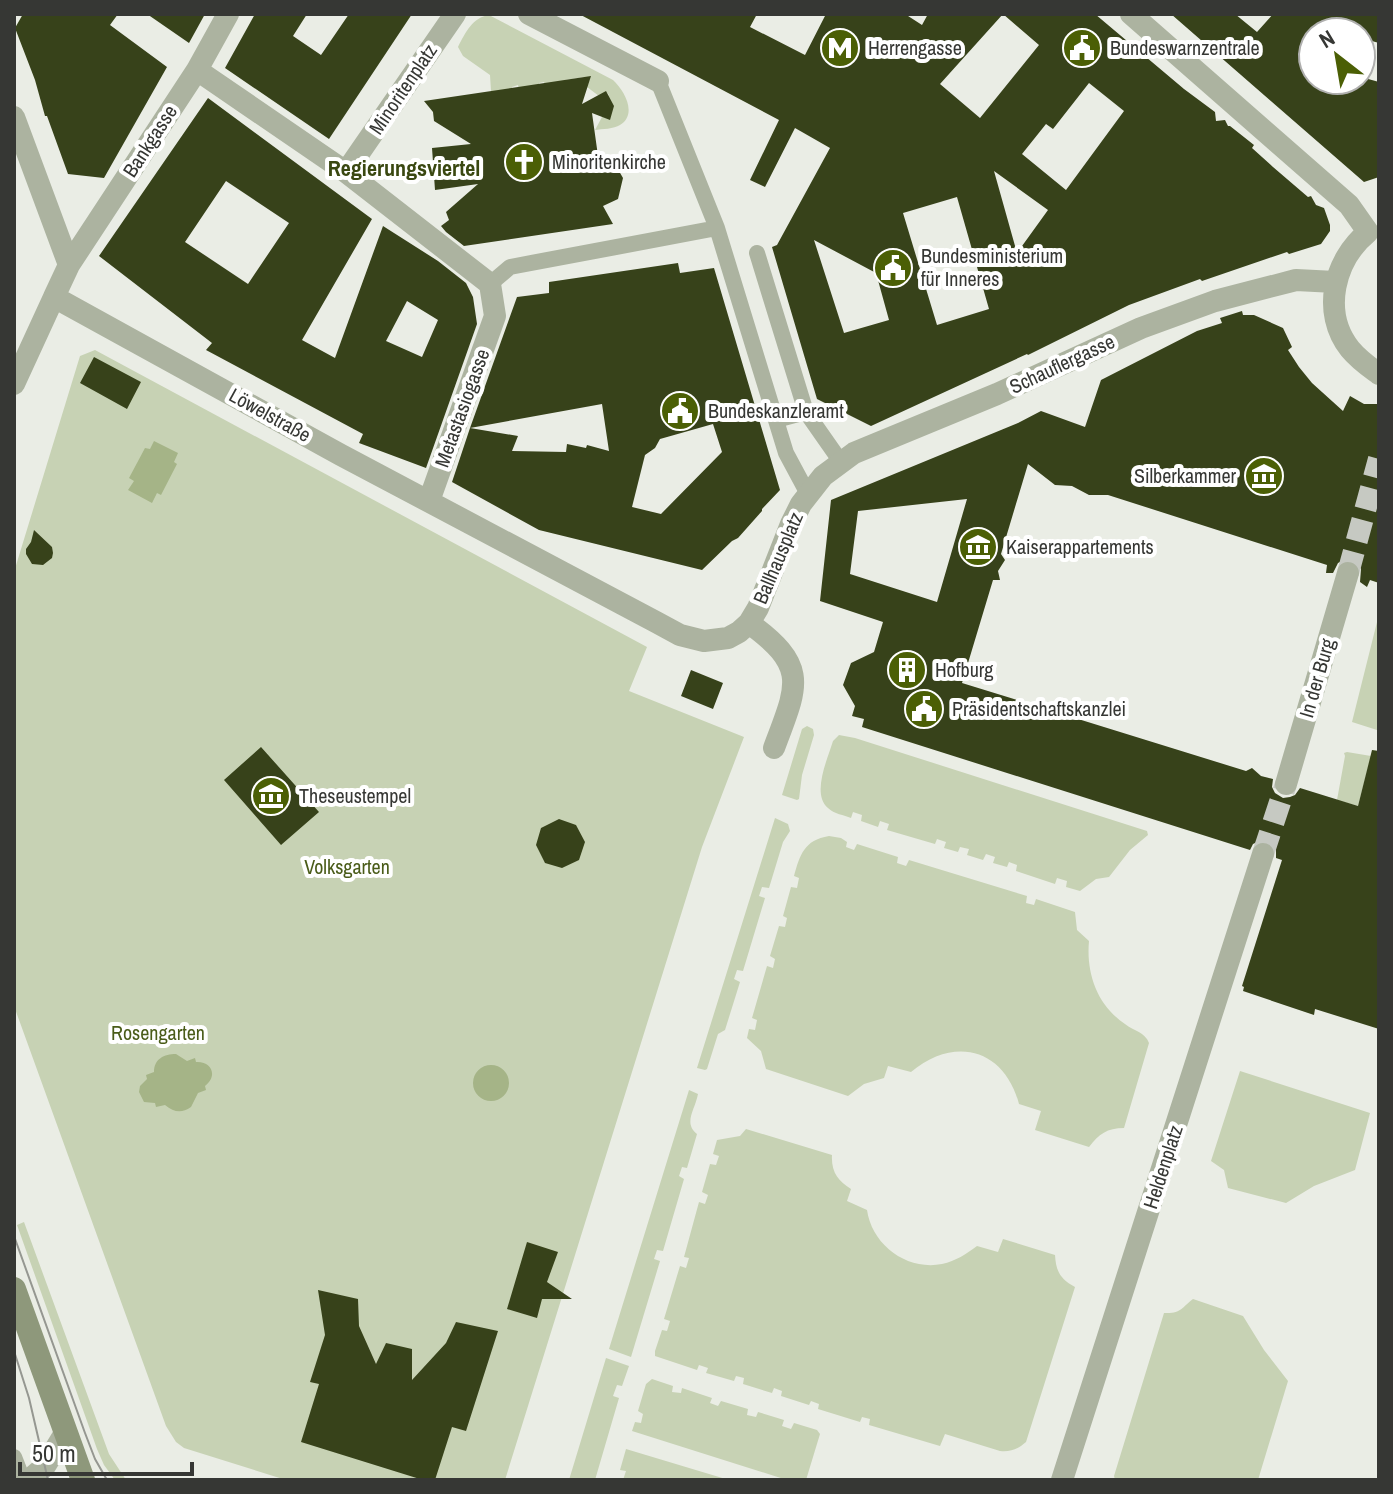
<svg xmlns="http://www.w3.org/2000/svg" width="1393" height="1494" font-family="'Archivo Narrow',sans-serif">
	<rect width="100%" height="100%" fill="#eaede5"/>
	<path fill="#c7d2b4" d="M489 15 613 80C624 90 638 114 620 125 614 129 602 129 595 130L602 117 601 100 609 95 606 92 599 96 587 87 590 78 585 77 565 80 566 90 546 93 544 82 539 83 541 94 520 96 518 85 512 87 513 97 491 91 490 75 463 56 458 47C465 33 473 17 489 15Z
		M95 350 647 647 629 691 744 737 702 847 505 1480H286L184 1448 176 1442 166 1426 14 1006V572L80 356Z
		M1379 614V721L1377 730 1352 722Z
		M807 726 813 729 814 735 802 775 799 799 797 800 782 795 802 729Z
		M839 735 855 738 1147 831 1148 835 1130 850 1109 877 1096 879 1080 891 1066 887 1067 881 1057 878 1055 884 1016 871 1017 865 1009 862 1007 867 993 863 995 857 986 854 983 860 967 855 969 849 960 847 958 852 944 848 946 842 937 839 935 844 887 830 889 824 880 821 878 827 861 821 862 815 853 812 851 818C844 815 834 814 828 808 811 794 828 758 833 741Z
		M1347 752 1371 756 1358 806 1337 800 1345 756 1344 753Z
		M775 818 788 824 790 831 783 842 769 888 762 887 759 896 765 898 743 971 737 970 734 979 740 982 725 1030 718 1034 707 1069 705 1070 697 1068Z
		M829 836 841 838 847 842 846 847 854 850 857 844 898 857 897 863 906 866 909 860 1027 896 1026 903 1034 905 1036 899 1075 912 1077 930 1089 941C1086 973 1097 1005 1125 1024 1134 1031 1145 1032 1149 1043L1124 1128C1107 1128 1099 1134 1089 1147L1035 1130 1041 1111 1019 1104C1004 1048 954 1036 911 1072L888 1066 884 1078 864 1084 848 1096 766 1069 761 1051 747 1038 749 1029 755 1030 757 1020 752 1018 767 966 773 968 775 959 770 956 779 926 785 927 787 918 783 916 791 887 797 888 799 878 794 876C800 855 804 840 829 836Z
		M1240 1071 1370 1113 1355 1170 1314 1186 1286 1203 1228 1188 1224 1170 1211 1161Z
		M689 1090 698 1094C695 1110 683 1123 697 1134L687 1168 682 1167 679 1176 684 1179 663 1251 657 1250 654 1259 660 1261 631 1357 609 1349Z
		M746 1129 832 1155C831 1172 838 1181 851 1189L847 1201 867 1210C872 1245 907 1271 942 1264 956 1261 966 1254 977 1246L998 1252 1003 1239 1055 1255C1056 1271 1060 1279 1075 1287L1026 1442C1018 1449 1011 1452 1000 1451L945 1434 940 1446 869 1425 870 1419 862 1417 860 1422 818 1409 819 1404 811 1401 809 1405 781 1396 782 1391 774 1388 772 1393 743 1384 744 1378 736 1376 734 1381 706 1373 708 1368 699 1365 697 1370 655 1356V1351L662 1330 667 1331 670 1321 664 1319 680 1266 686 1268 689 1258 684 1257 699 1202 705 1204 708 1195 702 1192 710 1164 716 1165 719 1156 713 1154 717 1140 740 1136Z
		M24 1222 109 1454 126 1480H115L104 1465 97 1449 17 1225Z
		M1193 1299 1243 1316 1264 1350 1288 1381 1258 1480H1115L1114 1476 1164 1313C1181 1314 1181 1308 1193 1299Z
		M606 1358 629 1366 622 1386 617 1385 613 1396 619 1398 595 1480H569Z
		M652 1379 673 1386 672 1392 681 1393 682 1388 712 1398 710 1403 718 1406 721 1401 748 1409 747 1415 756 1417 758 1412 784 1420 782 1426 791 1429 794 1423 817 1430 820 1434 806 1480H787L632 1431 635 1422 641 1423 643 1414 638 1411 646 1384Z
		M626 1449 729 1480H623L626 1471 620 1470Z"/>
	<path fill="#a5b487" d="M154 441 178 453 174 462 177 464 161 495 157 493 152 503 128 490 134 481 129 478 145 448 150 449Z
		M176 1054 187 1061 195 1058 196 1062C212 1061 218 1076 205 1086L206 1090 198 1093 191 1107C181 1114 174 1112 165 1105L156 1107 155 1103 144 1102 139 1092 140 1086 147 1079 146 1075 154 1072C154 1059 164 1054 176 1054Z
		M473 1083a18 18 0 1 1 36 0a18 18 0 1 1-36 0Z"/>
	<path fill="#37421a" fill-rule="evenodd" d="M23 14H118L110 25 167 67 104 178 68 174 47 116H45L35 80 15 28Z
		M147 14H205L189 43Z
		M255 14H307L293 36 321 55 349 14H412L329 139 225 68Z
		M579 14H757L750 27 805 55 826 14H905L922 25 928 14H1003L940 84 980 118 1039 45 1003 14H1095L1184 89 1215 112 1216 121 1225 120 1228 126H1230L1254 145 1252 148 1273 167 1308 197 1311 196 1316 205 1324 208 1330 225V231L1321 244 1289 254 1287 252 1202 281 1200 279 1129 305 1028 355 1027 354 871 426 817 399 772 247 777 245 830 148 795 128 765 187 750 180 779 120ZM1089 83 1124 111 1066 190 1022 154 1046 124 1053 129ZM994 171 1048 210 1017 253ZM957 197 989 309 937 325 903 213ZM814 240 876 273 889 320 844 333Z
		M1171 14H1235L1257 32 1273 14H1379V43L1361 38V32H1313V80H1361V77L1379 82V177L1364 182Z
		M591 76 582 104 606 91 614 106 610 120 592 113 598 156 612 159 623 178 618 199 603 206 613 224 464 246 446 232 441 226 449 220 446 212 478 184 435 190 432 148 471 144 434 121 433 112 424 101Z
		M208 98 372 219 302 340 335 358 383 226 438 261 466 283 473 297 477 324 426 468 359 443 363 434 206 350 212 343 99 256ZM226 181 289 223 248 284 185 242ZM407 301 438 320 422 357 386 341Z
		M678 263 680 273 714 268 780 490 762 509V511L738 538 732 541 702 570 539 530 452 482 470 428 518 436 512 451 566 452 567 444 586 448 587 445 609 451 602 404 470 428 517 297 549 293V282ZM713 424 722 452 661 514 632 507 645 455 655 448 660 439Z
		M1242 311 1243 315H1254L1283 328 1292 347 1288 350 1299 367 1312 383 1343 411 1350 396 1364 404H1379V583L1370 580 1367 587 1360 582 1361 569 1358 563 1353 560H1344L1338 563 1333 573H1326L1327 565 1108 495H1089L1072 486 1055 485 1028 464 1001 554 1005 560 998 571 1000 580H993L962 683 1246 771 1252 768 1261 776 1273 779 1272 787 1275 793 1283 798 1290 797 1295 795 1300 788 1358 806 1372 750 1379 751V1029L1315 1009 1314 1015 1243 991 1244 987 1242 986 1282 860 1276 858V850L1273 844 1266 841H1259L1253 844 1250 850 862 727 864 719 852 716 855 706 843 685 851 663 874 652 883 622 820 601 831 500 1018 423 1041 411 1085 427 1101 380 1197 331 1222 323 1220 318ZM967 499 937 602 850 574 858 511Z
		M94 357 141 382 127 409 80 383Z
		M34 530 52 547 53 553 52 558 43 565 32 564 26 554V549L31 542Z
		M691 670 723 683 713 709 681 696Z
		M261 747 319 812 281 845 224 780Z
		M559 819 576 825 585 842 579 860 562 868 545 863 536 845 541 828Z
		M527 1242 558 1252 547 1282 572 1299H542L537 1318 507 1309Z
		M318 1290 358 1299 359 1326 376 1364 386 1343 412 1349V1380L446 1343 456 1322 498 1331 466 1431 452 1427 435 1480H423L301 1442 319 1384 310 1382 325 1335Z"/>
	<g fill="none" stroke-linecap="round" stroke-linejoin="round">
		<path stroke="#c6c9c2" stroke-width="22" stroke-dasharray="22 11" stroke-linecap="butt" d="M1348 573 1379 459
			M1263 854 1286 784"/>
		<path stroke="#acb3a0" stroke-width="16" d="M717 228 786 453 808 494
			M757 253 806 412 841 462
			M490 284 510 267 717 228 658 81
			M776 420 806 412
			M14 1457 23 1480"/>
		<path stroke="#acb3a0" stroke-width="22" d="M529 14 658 81
			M1131 14 1349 205 1368 232C1334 260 1321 312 1350 349 1359 360 1368 366 1379 374
			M197 70 346 172 490 284 495 316 429 501
			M14 117 69 265 54 297 341 455 656 622 680 635 704 641 728 638 739 632 749 623 758 608 791 524 801 504 823 476 854 453 997 394 1141 328 1215 301 1296 280 1335 282
			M346 172 455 14
			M69 265 197 70 228 14
			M14 384 54 297
			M749 623C810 667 797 686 774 748
			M1286 784 1348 573
			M29 1480 45 1466 65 1433
			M1062 1480 1263 854"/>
		<path stroke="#8e987b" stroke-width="24" d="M14 1289 83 1480"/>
		<path stroke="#959791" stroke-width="2" d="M14 1236 85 1433 95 1459 107 1480
			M14 1351 29 1398 48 1480"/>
	</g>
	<defs>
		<symbol id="metro-disc" viewBox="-11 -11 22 22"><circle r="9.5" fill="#4b5f05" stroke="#fff"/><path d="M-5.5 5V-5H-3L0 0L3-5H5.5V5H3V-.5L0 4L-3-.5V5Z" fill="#fff"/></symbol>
		<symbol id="civic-disc" viewBox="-11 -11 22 22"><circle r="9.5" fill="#4b5f05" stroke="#fff"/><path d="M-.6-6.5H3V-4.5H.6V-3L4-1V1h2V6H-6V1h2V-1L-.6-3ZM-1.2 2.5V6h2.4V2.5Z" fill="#fff"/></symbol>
		<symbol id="church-disc" viewBox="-11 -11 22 22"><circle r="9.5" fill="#4b5f05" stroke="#fff"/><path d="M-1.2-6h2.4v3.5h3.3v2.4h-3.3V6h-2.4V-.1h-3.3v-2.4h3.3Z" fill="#fff"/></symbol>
		<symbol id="museum-disc" viewBox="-11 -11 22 22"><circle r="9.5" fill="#4b5f05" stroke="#fff"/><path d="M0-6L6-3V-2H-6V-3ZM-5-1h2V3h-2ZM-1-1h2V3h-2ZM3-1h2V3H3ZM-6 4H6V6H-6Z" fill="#fff"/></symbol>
		<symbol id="building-disc" viewBox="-11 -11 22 22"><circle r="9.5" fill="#4b5f05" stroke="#fff"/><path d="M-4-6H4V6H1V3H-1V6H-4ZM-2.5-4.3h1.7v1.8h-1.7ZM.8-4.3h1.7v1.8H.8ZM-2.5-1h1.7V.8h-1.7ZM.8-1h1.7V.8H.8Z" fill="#fff"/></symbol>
	</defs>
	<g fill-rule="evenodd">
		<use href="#metro-disc" x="818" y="26" width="44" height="44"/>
		<use href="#civic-disc" x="1060" y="26" width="44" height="44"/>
		<use href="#church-disc" x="502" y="140" width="44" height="44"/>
		<use href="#civic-disc" x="871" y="246" width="44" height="44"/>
		<use href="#civic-disc" x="658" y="389" width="44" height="44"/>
		<use href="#museum-disc" x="1242" y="454" width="44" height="44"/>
		<use href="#museum-disc" x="956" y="525" width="44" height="44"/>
		<use href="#building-disc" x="885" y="648" width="44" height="44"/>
		<use href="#civic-disc" x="902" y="687" width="44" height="44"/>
		<use href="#museum-disc" x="249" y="774" width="44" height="44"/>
	</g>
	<g text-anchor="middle" stroke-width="8" stroke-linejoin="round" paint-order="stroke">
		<g font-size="20" fill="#363734" stroke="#fff" text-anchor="start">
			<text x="868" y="55">Herrengasse</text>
			<text x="1110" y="55">Bundeswarnzentrale</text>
			<text x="552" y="169">Minoritenkirche</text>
			<text x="921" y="263">Bundesministerium<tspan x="921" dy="23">für Inneres</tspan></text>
			<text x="708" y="418">Bundeskanzleramt</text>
			<text x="1236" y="483" text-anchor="end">Silberkammer</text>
			<text x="1006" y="554">Kaiserappartements</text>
			<text x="935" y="677">Hofburg</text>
			<text x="952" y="716">Präsidentschaftskanzlei</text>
			<text x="299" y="803">Theseustempel</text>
		</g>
		<g font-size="20" fill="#363734" stroke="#fff">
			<text transform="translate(403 89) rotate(-56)" y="7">Minoritenplatz</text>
			<text transform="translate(150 141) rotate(-57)" y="7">Bankgasse</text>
			<text transform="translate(1062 364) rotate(-25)" y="7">Schauflergasse</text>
			<text transform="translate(462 408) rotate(-70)" y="7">Metastasiogasse</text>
			<text transform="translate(270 415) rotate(29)" y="7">Löwelstraße</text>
			<text transform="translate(778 558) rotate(-67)" y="7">Ballhausplatz</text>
			<text transform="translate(1317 678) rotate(-74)" y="7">In der Burg</text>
			<text transform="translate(1163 1167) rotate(-72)" y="7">Heldenplatz</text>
		</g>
		<g font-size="20" fill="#4a5c19" stroke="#fff">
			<text x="347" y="874">Volksgarten</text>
			<text x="158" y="1040">Rosengarten</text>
		</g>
		<g font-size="22" font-weight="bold" fill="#3a4811" stroke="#fff">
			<text x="404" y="176">Regierungsviertel</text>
		</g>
	</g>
	<rect width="1393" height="1494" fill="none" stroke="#363734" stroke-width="32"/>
	<g transform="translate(1337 56) rotate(329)"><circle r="38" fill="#ffffff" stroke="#afafae" stroke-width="2"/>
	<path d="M0-6L14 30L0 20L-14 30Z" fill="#4b5f05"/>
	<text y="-12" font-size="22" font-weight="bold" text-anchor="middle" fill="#363734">N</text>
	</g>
	<path d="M20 1462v12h172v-12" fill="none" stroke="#363734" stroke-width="4"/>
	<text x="32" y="1462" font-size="24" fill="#363734" stroke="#ffffff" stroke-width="6" paint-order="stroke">50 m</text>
</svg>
